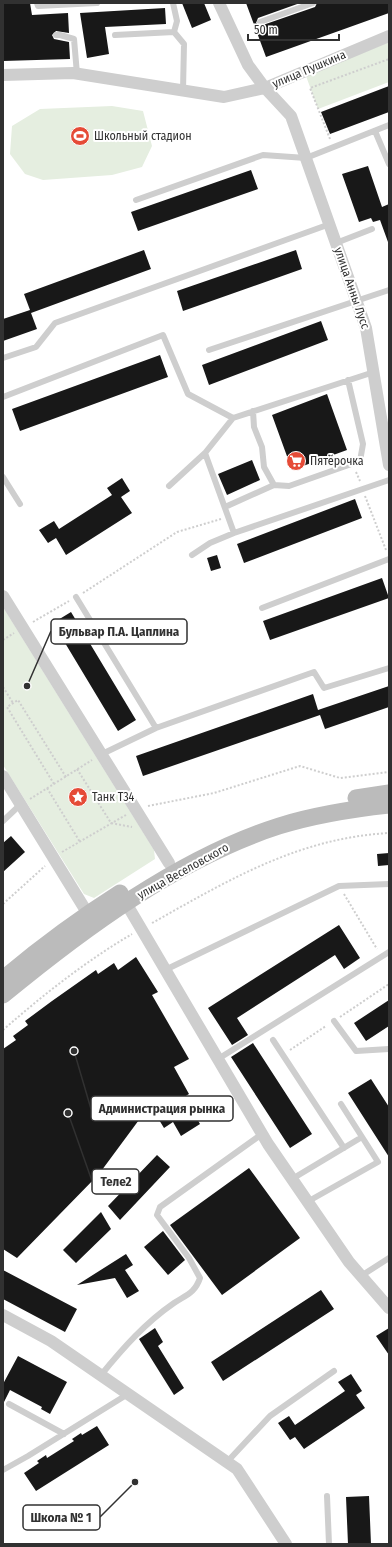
<svg xmlns="http://www.w3.org/2000/svg" width="392" height="1547" font-family="'Fira Sans Condensed',sans-serif">
	<rect width="100%" height="100%" fill="#fff"/>
	<path fill="#e5eee0" d="M389 42V82L318 109 306 76Z
		M112 106 143 111 152 146 142 167 112 175 43 180 25 174 10 154 12 126 40 109Z
		M3 607 154 850 155 859 94 898 84 894 3 765Z"/>
	<path fill="#181818" d="M3 3H30L32 15 68 13 69 33 56 31 52 35 54 39 69 42 70 59 3 61Z
		M182 3H204L211 20 192 28Z
		M246 3H300L258 18 256 23 260 26 315 7 317 3H389V13L266 57Z
		M165 8 166 24 105 27 109 54 87 58 80 13Z
		M389 86V112L330 134 321 112Z
		M368 166 382 207 389 204V242H388L380 220 373 222 371 218 359 222 342 174Z
		M251 170 258 189 138 231 131 212Z
		M144 250 151 269 31 313 37 329 3 341V319L30 310 24 294Z
		M296 250 302 269 183 311 177 291Z
		M321 321 328 340 209 385 202 365Z
		M160 355 168 377 20 431 12 409Z
		M327 394 347 450 292 470 272 415Z
		M252 460 260 480 227 495 218 474Z
		M122 478 130 491 121 497 132 513 66 555 56 538 48 543 39 530 54 521 59 529 112 495 107 488Z
		M355 499 362 518 244 563 237 544Z
		M217 555 221 568 211 571 207 558Z
		M382 578 389 598 270 640 263 621Z
		M71 612 136 720 118 731 53 623Z
		M389 686V707L325 729 320 715 143 776 136 756 313 694 318 710Z
		M11 836 25 852 3 872V843Z
		M389 853V865L378 866 377 854Z
		M339 925 360 958 344 969 335 955 237 1018 248 1035 232 1045 208 1008Z
		M136 957 158 992 152 995 189 1059 174 1067 189 1094 184 1097 200 1124 181 1136 173 1122 164 1128 150 1105 99 1174 17 1258 3 1249V1049L16 1040 13 1036 28 1025 25 1021 52 1001 96 970 98 974 114 963 118 970Z
		M389 1000V1026L366 1041 354 1023Z
		M253 1043 312 1134 290 1148 231 1057Z
		M371 1079 389 1107V1157L348 1093Z
		M157 1155 170 1167 120 1220 108 1206Z
		M249 1168 300 1238 222 1295 170 1225Z
		M101 1212 111 1229 76 1263 63 1250Z
		M163 1231 185 1260 168 1275 144 1247Z
		M126 1254 133 1265 125 1270 139 1291 127 1298 115 1278 77 1285Z
		M3 1270 77 1309 65 1332 3 1299Z
		M321 1290 334 1309 223 1381 211 1362Z
		M155 1328 163 1342 158 1346 184 1388 174 1395 139 1339Z
		M389 1328V1355L376 1336Z
		M18 1356 67 1382 50 1414 41 1409 42 1407 10 1390 3 1404V1384Z
		M351 1374 362 1391 356 1395 365 1408 304 1449 295 1437 290 1440 278 1423 289 1416 295 1425 345 1391 338 1382Z
		M97 1426 109 1445 36 1491 24 1473 39 1463 37 1461 46 1455 47 1458 74 1441 72 1439 81 1433 82 1435Z
		M369 1496 371 1544H348L346 1497Z"/>
	<g fill="none" stroke-linecap="round" stroke-linejoin="round">
		<path stroke="#cecece" stroke-width="2" stroke-dasharray="2 2" stroke-linecap="butt" d="M330 139 310 88 389 59
			M356 472 360 481
			M365 496 386 550
			M83 593 177 532 221 519
			M33 622 69 601
			M3 640 14 633
			M3 687 13 703
			M77 769 111 823 132 827
			M54 784 7 707 18 700 66 777
			M47 788 80 842
			M30 799 92 760
			M148 806 214 793 300 766 340 778 389 772
			M62 852 126 815
			M344 894 377 949
			M3 904 45 866
			M152 923C229 880 298 838 389 833
			M340 1017 389 984
			M3 1030C43 995 86 961 132 934
			M290 1050 326 1026"/>
		<path stroke="#cecece" stroke-width="6" d="M37 3 38 6 97 3
			M173 3 177 21 174 32
			M260 22 313 3
			M56 35H60L74 39 77 74
			M115 35 174 32 184 44 183 90
			M375 131 389 164
			M136 200 263 155 306 158 389 125
			M336 243 372 229
			M209 350 389 290
			M3 358 36 347 55 323 330 224
			M3 397 163 335 188 394 233 418 205 453 234 533
			M253 411 254 427 262 447 264 467 274 485 289 486 360 461 363 444 348 380
			M233 418 374 372
			M3 477 20 504
			M169 486 205 453
			M225 507 274 485
			M192 555 210 543 234 533 389 480
			M76 597 156 728
			M262 608 389 559
			M102 754 156 728 314 672 324 688 389 668
			M3 821 21 804
			M165 970 339 886 389 884
			M334 1021 356 1051 389 1049
			M273 1040 344 1148
			M218 1059 389 952
			M292 1179 362 1137
			M307 1202 378 1162 341 1104
			M361 1276 389 1258
			M101 1375C123 1348 145 1323 174 1303 186 1295 195 1293 200 1278L189 1258 157 1215 160 1207 262 1134
			M9 1404 64 1434
			M227 1462 270 1416 334 1371
			M3 1470 28 1456 128 1394
			M327 1496 329 1544"/>
		<path stroke="#cecece" stroke-width="12" d="M389 36 265 88 291 116 366 328 389 465
			M3 75 73 73 224 97 265 88 248 65 219 3
			M3 596 169 863
			M3 776 88 914
			M126 903 268 1144 349 1262 389 1308
			M3 1315 51 1341 237 1469 286 1544"/>
		<path stroke="#bbb" stroke-width="17" d="M356 798 389 793
			M3 979C40 948 79 919 120 893
			M3 995C83 929 179 858 279 826 314 815 352 809 389 805"/>
	</g>
	<defs>
		<symbol id="stadium-disc" viewBox="-11 -11 22 22"><circle r="9.5" fill="#e54b37" stroke="#fff"/><path d="M0-5a6.5 5 0 1 0 0 10a6.5 5 0 1 0 0-10ZM-3.5-1.8h7v3.6h-7Z" fill="#fff"/></symbol>
		<symbol id="supermarket-disc" viewBox="-11 -11 22 22"><circle r="9.5" fill="#e54b37" stroke="#fff"/><path d="M-6-5.5h2.5l.6 2H6L4.5 2H-2.5L-4.4-4H-6ZM-1.5 3.2a1.3 1.3 0 1 0 .1 0ZM3 3.2a1.3 1.3 0 1 0 .1 0Z" fill="#fff"/></symbol>
		<symbol id="sight-disc" viewBox="-11 -11 22 22"><circle r="9.5" fill="#e54b37" stroke="#fff"/><path d="M0-6L1.8-2.2L6-1.7L2.9 1.2L3.7 5.4L0 3.3L-3.7 5.4L-2.9 1.2L-6-1.7L-1.8-2.2Z" fill="#fff"/></symbol>
	</defs>
	<g fill-rule="evenodd">
		<use href="#stadium-disc" x="69" y="125" width="22" height="22"/>
		<use href="#supermarket-disc" x="285" y="450" width="22" height="22"/>
		<use href="#sight-disc" x="67" y="786" width="22" height="22"/>
	</g>
	<g text-anchor="middle" stroke-width="4" stroke-linejoin="round" paint-order="stroke">
		<g font-size="12" fill="#313131" stroke="#fff">
			<text transform="translate(309 69) rotate(-23)" y="4">улица Пушкина</text>
			<text transform="translate(352 288) rotate(71)" y="4">улица Анны Лусс</text>
			<text transform="translate(183 871) rotate(-29)" y="4">улица Веселовского</text>
		</g>
		<g font-size="12" fill="#313131" stroke="#fff" text-anchor="start">
			<text x="94" y="140">Школьный стадион</text>
			<text x="310" y="465">Пятёрочка</text>
			<text x="92" y="801">Танк T34</text>
		</g>
	</g>
	<path fill="none" stroke="#313131" stroke-width="1.5" d="M27 686L51 631M74 1051L91 1109M68 1113L92 1181M135 1482L100 1517"/>
	<g fill="#313131" stroke="#fff" stroke-width="1.5">
		<circle cx="27" cy="686" r="4"/>
		<circle cx="74" cy="1051" r="4"/>
		<circle cx="68" cy="1113" r="4"/>
		<circle cx="135" cy="1482" r="4"/>
	</g>
	<g fill="#fff" stroke="#313131" stroke-width="1.5">
		<rect x="51" y="619" width="136" height="25" rx="4"/>
		<rect x="91" y="1096" width="142" height="25" rx="4"/>
		<rect x="92" y="1169" width="47" height="25" rx="4"/>
		<rect x="23" y="1505" width="77" height="25" rx="4"/>
	</g>
	<g font-size="13" text-anchor="middle" font-weight="bold" fill="#313131">
		<text x="119" y="636">Бульвар П.А. Цаплина</text>
		<text x="162" y="1113">Администрация рынка</text>
		<text x="116" y="1186">Теле2</text>
		<text x="61" y="1522">Школа № 1</text>
	</g>
	<rect width="392" height="1547" fill="none" stroke="#313131" stroke-width="8"/>
	<path d="M248 34v6h91v-6" fill="none" stroke="#313131" stroke-width="2"/>
	<text x="254" y="34" font-size="12" fill="#313131" stroke="#ffffff" stroke-width="3" paint-order="stroke">50 m</text>
</svg>
